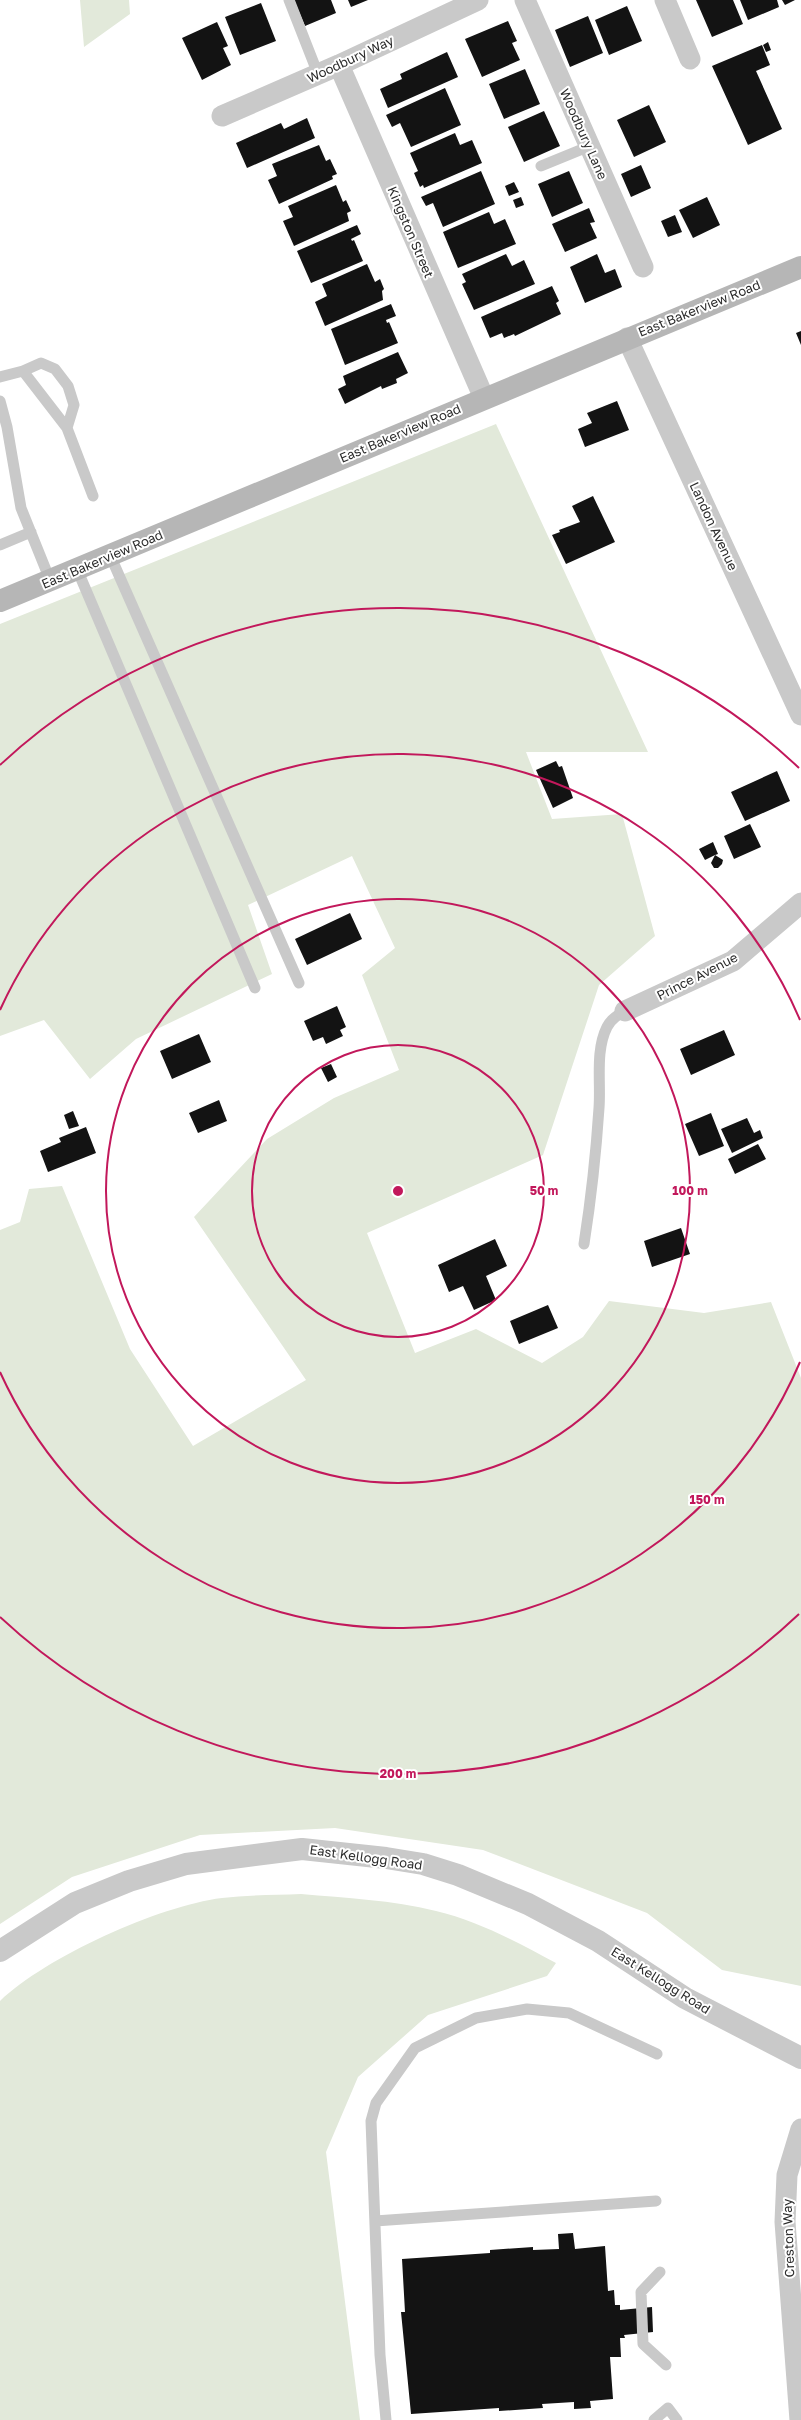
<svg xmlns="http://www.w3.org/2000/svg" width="801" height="2420" font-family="'Golos Text',sans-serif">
	<rect width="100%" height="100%" fill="#fff"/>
	<path fill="#e2e9da" d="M80 0H129L130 14 84 47Z
		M496 424 648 752H526L552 819 622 814 655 936 599 985 543 1155 367 1233 415 1353 476 1329 542 1363 583 1337 609 1301 704 1313 771 1302 801 1378V1986L722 1970 647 1913 483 1850 335 1828 200 1835 72 1877 0 1924V1230L20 1222 29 1189 62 1186 130 1349 193 1446 306 1380 194 1217 267 1139 334 1098 399 1070 362 975 395 948 352 856 248 905 272 974 136 1039 90 1079 44 1020 0 1036V624Z
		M301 1894C346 1898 392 1900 436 1911 479 1921 518 1943 556 1963L547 1976 428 2015 358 2077 326 2152 360 2420H0V2001C46 1957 158 1906 222 1898 247 1895 275 1895 301 1894Z"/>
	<path fill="#131313" d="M294 0H331L336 13 305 26Z
		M348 0H368L351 7Z
		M696 0H733L743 24 712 37Z
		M740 0H777L779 7 748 20Z
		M782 0H795L785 5Z
		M261 3 276 41 240 55 225 17Z
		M627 6 642 41 609 55 595 20Z
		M588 16 603 53 570 67 555 30Z
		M508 21 517 41 512 43 520 60 482 77 465 39Z
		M217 22 228 46 223 48 231 65 202 80 182 38Z
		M768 42 771 50 766 52 763 45Z
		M762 45 770 65 756 71 782 129 748 145 712 66Z
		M447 52 458 77 388 108 380 89 402 79 400 74Z
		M525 69 540 104 504 119 489 84Z
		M445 88 461 125 411 147 400 123 392 127 386 115Z
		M649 105 666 142 634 157 617 120Z
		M544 111 560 146 524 162 508 127Z
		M307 118 315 138 247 168 236 143 281 123 284 129Z
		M455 133 460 145 472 140 482 163 424 188 423 185 420 187 414 173 418 171 410 153Z
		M319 145 326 161 330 159 337 174 332 176 333 179 279 204 268 180 277 176 272 164Z
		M641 165 651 188 631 197 621 174Z
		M481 171 495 204 443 227 433 203 426 206 421 197Z
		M569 171 583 203 552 217 538 184Z
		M514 182 519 192 509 196 505 186Z
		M336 185 343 202 346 200 351 211 347 213 349 221 294 246 283 221 293 217 288 206Z
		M521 197 524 205 516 208 513 200Z
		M707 197 720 225 693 238 679 210Z
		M589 208 595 222 590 223 597 238 565 252 552 224Z
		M489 212 494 224 505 219 516 244 458 268 443 232Z
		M675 215 682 232 668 237 661 221Z
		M357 225 361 234 351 239 352 241 354 240 363 261 311 283 297 251Z
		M506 254 512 266 524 260 535 284 474 310 462 284 466 282 462 274Z
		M597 254 605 273 615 269 622 287 585 303 570 267Z
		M367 264 375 282 380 279 384 289 382 291 383 300 325 326 315 302 327 296 322 284Z
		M552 286 559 301 556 303 561 314 515 336 514 334 504 338 502 333 490 338 481 317Z
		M391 304 396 316 386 320 387 323 389 322 398 343 345 365 331 329Z
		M801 331V345L796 333Z
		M398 352 408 373 396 379 397 383 382 389 381 386 345 404 338 389 346 385 343 376Z
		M617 401 629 430 585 447 578 429 592 423 587 413Z
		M593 496 615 542 566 564 552 535 560 532 559 530 580 522 572 506Z
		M556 761 559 767 562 766 573 798 553 808 536 770Z
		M777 771 790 801 745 821 731 792Z
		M750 824 761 847 734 859 724 836Z
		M713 842 718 854 715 855 723 860 722 864 718 868H714L711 863 715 855 705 860 699 849Z
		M350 913 362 939 307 965 295 939Z
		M337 1006 346 1027 340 1030 343 1036 326 1044 323 1037 313 1041 304 1021Z
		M724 1030 735 1055 691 1075 680 1049Z
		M199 1034 211 1062 172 1079 160 1051Z
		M331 1064 337 1077 328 1082 321 1068Z
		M219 1100 227 1121 198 1133 189 1113Z
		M73 1111 79 1126 69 1129 64 1115Z
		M711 1113 724 1146 699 1156 685 1124Z
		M747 1118 754 1133 760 1130 763 1138 732 1153 721 1129Z
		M86 1127 96 1153 48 1172 40 1151 61 1142 59 1138Z
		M758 1144 766 1159 735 1174 728 1159Z
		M681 1228 690 1254 652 1267 644 1241Z
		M495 1239 507 1266 486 1276 496 1300 474 1310 463 1286 449 1292 438 1265Z
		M548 1305 558 1328 519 1344 510 1321Z
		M573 2233 575 2249 605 2246 608 2291 614 2290 615 2305H620V2310L652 2307 653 2332 624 2335 625 2338H620L621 2357H610L613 2399 590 2401 591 2408 574 2409V2402L542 2404 543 2408 499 2411V2408L411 2414 401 2312H405L402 2259 490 2253V2250L533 2247V2250L559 2249 558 2234Z"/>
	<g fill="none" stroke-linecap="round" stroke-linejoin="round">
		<path stroke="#c9c9c9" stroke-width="11" d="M289 0 318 74
			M541 166 590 146
			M23 371 41 363 55 369 68 386 74 405 67 428
			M0 377 23 371 67 428 93 496
			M0 401 7 427 21 508 50 580
			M0 545 31 532
			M110 555 299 983
			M77 569 255 988
			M584 1244C591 1199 596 1154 599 1108 601 1082 595 1051 607 1027 611 1019 618 1015 625 1011
			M375 2221 656 2201
			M660 2272 641 2292 643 2344 666 2365
			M386 2420 380 2355 371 2121 376 2103 415 2048 476 2018 527 2009 569 2013 657 2054
			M654 2420 668 2408 677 2420"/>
		<path stroke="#c9c9c9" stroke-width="21" d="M525 0 643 267
			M665 0 690 59
			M339 65 484 398
			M222 116 339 65 478 0
			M627 338 801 715
			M625 1011 733 961 801 903
			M800 2420 785 2222 787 2175 801 2129"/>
		<path stroke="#c9c9c9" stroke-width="22" d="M0 1951 75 1903 129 1881 186 1864 302 1849 386 1858 423 1864 458 1875 528 1904 598 1941 685 1998 801 2058"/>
		<path stroke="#b6b6b6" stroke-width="22" d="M0 601 801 267"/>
	</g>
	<g fill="none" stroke="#c2185b" stroke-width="2">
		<circle cx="398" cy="1191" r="146"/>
		<circle cx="398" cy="1191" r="292"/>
		<path d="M800 1362A437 437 0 0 1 0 1372M0 1010A437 437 0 0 1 800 1020"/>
		<path d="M799 1614A583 583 0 0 1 0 1617M0 765A583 583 0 0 1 799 768"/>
	</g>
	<g text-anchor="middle" stroke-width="4" stroke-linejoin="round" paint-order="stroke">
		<g font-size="13" fill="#2c2c2c" stroke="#fff">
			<text transform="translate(350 59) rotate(-25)" y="5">Woodbury Way</text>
			<text transform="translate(584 134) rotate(66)" y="5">Woodbury Lane</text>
			<text transform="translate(411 232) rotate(67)" y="5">Kingston Street</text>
			<text transform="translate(699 308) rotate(-22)" y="5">East Bakerview Road</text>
			<text transform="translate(400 433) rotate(-23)" y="5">East Bakerview Road</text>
			<text transform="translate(714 526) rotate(65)" y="5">Landon Avenue</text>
			<text transform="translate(102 559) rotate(-23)" y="5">East Bakerview Road</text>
			<text transform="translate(697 976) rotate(-27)" y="5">Prince Avenue</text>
			<text transform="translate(366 1857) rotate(8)" y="5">East Kellogg Road</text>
			<text transform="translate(661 1980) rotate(32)" y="5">East Kellogg Road</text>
			<text transform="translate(788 2238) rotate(-92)" y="5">Creston Way</text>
		</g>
	</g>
	<circle cx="398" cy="1191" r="6" fill="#c2185b" stroke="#fff" stroke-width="2"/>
	<g font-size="12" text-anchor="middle" font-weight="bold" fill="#c2185b" stroke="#fff" stroke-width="4" stroke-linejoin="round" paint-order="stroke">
		<text x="544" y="1195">50 m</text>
		<text x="690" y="1195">100 m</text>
		<text x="707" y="1504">150 m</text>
		<text x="398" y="1778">200 m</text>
	</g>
</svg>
